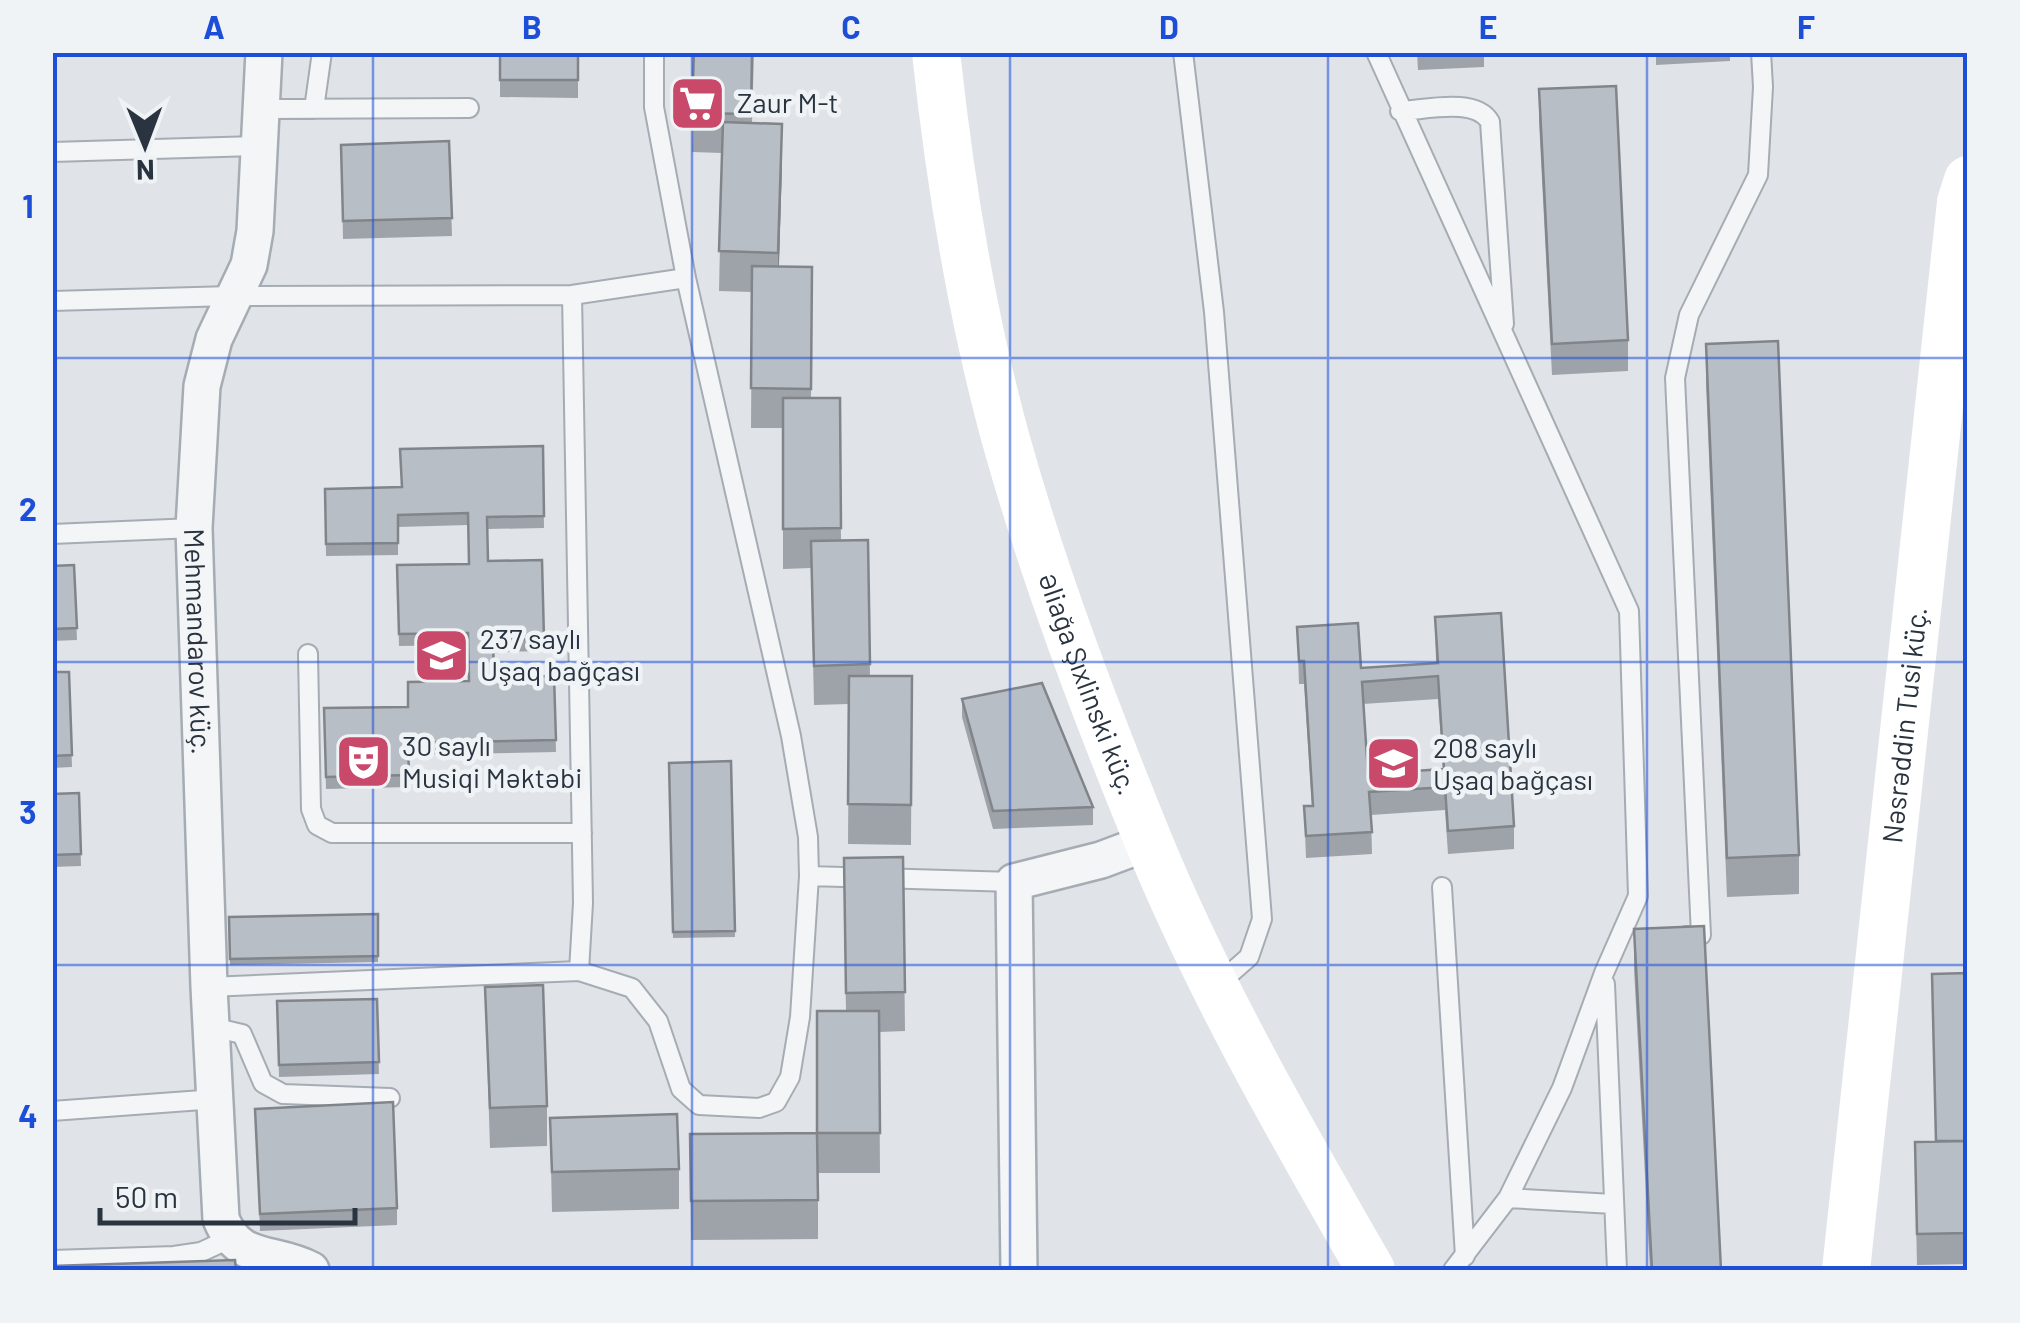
<svg xmlns="http://www.w3.org/2000/svg" width="2020" height="1323" font-family="Barlow,sans-serif">
	<rect width="100%" height="100%" fill="#e0e4e9"/>
	<g fill="none" stroke-linecap="round" stroke-linejoin="round">
		<defs>
			<path id="lane" d="M1183 52 1214 312 1262 919 1249 957 1216 986
				M1376 52 1629 611 1638 896 1604 973 1562 1088 1508 1198 1453 1270
				M262 109 469 108
				M314 109 322 52
				M1400 111C1425 110 1476 97 1490 122L1504 324
				M52 152 260 146
				M572 295 583 903 579 971
				M52 301 231 296 572 295 686 278
				M52 534 194 528
				M308 654 311 809 317 825 332 833H582
				M809 876 1014 882
				M1442 887 1465 1256
				M1687 936 1701 935 1675 378 1689 315 1758 175 1763 87 1761 52
				M1605 984 1617 1270
				M209 987 579 971 632 988 658 1021 681 1089 699 1105 759 1108 776 1102 790 1077 800 1017 809 876 808 837 791 736 686 278 654 107V52
				M212 1027 242 1034 263 1083 283 1094 390 1098
				M52 1111 216 1099
				M1508 1198 1613 1204
				M52 1260 174 1256 201 1252 229 1239"/>
			<g id="street">
				<path id="s1" d="M264 52 255 231 249 265 214 339 202 386 194 528 209 987 221 1219C239 1264 274 1250 311 1270"/>
				<path d="M1019 1270 1014 882 1101 860 1149 842"/>
			</g>
		</defs>
		<use href="#lane" stroke="#a5acb3" stroke-width="22"/>
		<use href="#street" stroke="#a5acb3" stroke-width="40"/>
		<use href="#lane" stroke="#f3f5f7" stroke-width="18"/>
		<use href="#street" stroke="#f3f5f7" stroke-width="35"/>
		<g stroke="#fff" stroke-width="48">
			<path id="s2" d="M936 52C950 183 971 313 1006 440 1044 576 1095 710 1148 840 1209 989 1291 1131 1371 1270"/>
			<path id="s3" d="M1846 1270 1961 202 1968 180"/>
		</g>
	</g>
	<path fill="#9ea3a9" fill-rule="evenodd" d="M52 52H76V55L52 56Z
		M500 52H578V98L500 97Z
		M694 52H754L752 123 782 164 779 267H812L811 398H840L841 540H868L870 676H912L911 845 848 844 849 704 814 705 811 568 783 569V428H751L752 292 719 291 722 153 692 152Z
		M1417 52H1484V67L1418 70Z
		M1656 52H1730V61L1656 65Z
		M1539 89 1628 340V371L1552 375 1539 121Z
		M449 141 452 236 343 239 341 145Z
		M1706 344 1799 855V894L1727 897 1706 384Z
		M543 446 544 528 487 529 488 561 542 560 544 651 493 652 494 677 554 676 556 752 408 755 409 787 326 789 324 708 408 707 469 681 468 645 399 646 397 565 469 564 468 525 398 527V555L326 556 325 489 401 487Z
		M74 565 77 640 52 641V566Z
		M1435 617 1514 826V849L1448 854 1445 810 1371 815 1372 854 1306 858 1304 806H1312L1304 684H1299L1297 627 1361 668 1436 663ZM1438 699 1443 769 1368 774 1363 704Z
		M52 672H69L72 767 52 768Z
		M962 699 1093 807V825L993 829 962 717Z
		M731 761 735 937 673 938 669 763Z
		M79 793 81 866 52 867V794Z
		M903 857 905 1031 879 1032 880 1173H818V1239L691 1240 690 1134 817 1133 846 1011 844 898Z
		M378 914V962L230 965 229 917Z
		M1634 929 1721 1270H1650L1634 969Z
		M1968 973V1264L1917 1265 1915 1173 1936 1141Z
		M485 987 547 1106V1146L490 1148Z
		M377 999 379 1074 279 1077 277 1001Z
		M255 1109 397 1208V1225L260 1231Z
		M550 1118 679 1169V1209L552 1212Z"/>
	<path fill="#81858a" d="M782 124V164L778 293V253Z"/>
	<path fill="#b8bec5" stroke="#81858a" stroke-width="2.5" fill-rule="evenodd" d="M500 52H578V80H500Z
		M694 52H752L751 114 692 113Z
		M1616 86 1628 340 1552 344 1539 89Z
		M723 122 782 124 778 253 719 251Z
		M449 141 452 218 343 221 341 145Z
		M752 266 812 267 811 389 751 388Z
		M1778 341 1799 855 1727 858 1706 344Z
		M783 398H840L841 528 783 529Z
		M543 446 544 516 487 517 488 561 542 560 544 639 493 640 494 677 554 676 556 740 408 743 409 775 326 777 324 708 408 707V682L469 681 468 633 399 634 397 565 469 564 468 513 398 515V543L326 544 325 489 402 487 400 449Z
		M868 540 870 664 814 666 811 541Z
		M74 565 77 628 52 629V566Z
		M1501 613 1514 826 1448 831 1445 787 1369 792 1372 832 1306 836 1304 806H1313L1304 661H1299L1297 627 1358 623 1361 668 1438 663 1435 617ZM1438 676 1444 769 1368 774 1362 682Z
		M52 672H69L72 755 52 756Z
		M849 676H912L911 805 848 804Z
		M1042 683 1093 807 993 811 962 699Z
		M731 761 735 931 673 932 669 763Z
		M79 793 81 854 52 855V794Z
		M903 857 905 992 846 993 844 858Z
		M378 914V956L230 959 229 917Z
		M1704 926 1721 1270H1652L1634 929Z
		M1968 973V1141H1936L1932 974Z
		M543 985 547 1106 490 1108 485 987Z
		M377 999 379 1062 279 1065 277 1001Z
		M817 1011H879L880 1133H817L818 1200 691 1201 690 1134 817 1133Z
		M393 1102 397 1208 260 1214 255 1109Z
		M677 1114 679 1169 552 1172 550 1118Z
		M1968 1141V1233L1917 1234 1915 1142Z
		M235 1260 236 1270H52V1266Z"/>
	<path fill="none" stroke="#1d4ed8" stroke-width="2.5" stroke-opacity="0.55" d="M373 52V1270M692 52V1270M1010 52V1270M1328 52V1270M1647 52V1270M52 358H1968M52 662H1968M52 965H1968"/>
	<defs>
		<symbol id="supermarket-square" viewBox="-11 -11 22 22"><rect x="-9" y="-9" width="18" height="18" rx="4" fill="#c9496b" stroke="#f0f3f6"/><path d="M-6-5.5h2.5l.6 2H6L4.5 2H-2.5L-4.4-4H-6ZM-1.5 3.2a1.3 1.3 0 1 0 .1 0ZM3 3.2a1.3 1.3 0 1 0 .1 0Z" fill="#fff"/></symbol>
		<symbol id="school-square" viewBox="-11 -11 22 22"><rect x="-9" y="-9" width="18" height="18" rx="4" fill="#c9496b" stroke="#f0f3f6"/><path d="M0-5L7-2L0 1L-7-2ZM-4 1L0 2.5L4 1V4Q0 6-4 4Z" fill="#fff"/></symbol>
		<symbol id="theatre-square" viewBox="-11 -11 22 22"><rect x="-9" y="-9" width="18" height="18" rx="4" fill="#c9496b" stroke="#f0f3f6"/><path d="M-5-5.5Q0-4 5-5.5V0Q5 5 0 6Q-5 5-5 0ZM-3.3-2.5H-1v1.5H-3.3ZM1-2.5H3.3v1.5H1ZM-2.8 1Q0 5.5 2.8 1Z" fill="#fff"/></symbol>
	</defs>
	<g fill-rule="evenodd">
		<use href="#supermarket-square" x="666" y="72" width="63" height="63"/>
		<use href="#school-square" x="410" y="624" width="63" height="63"/>
		<use href="#theatre-square" x="332" y="730" width="63" height="63"/>
		<use href="#school-square" x="1362" y="732" width="63" height="63"/>
	</g>
	<g text-anchor="middle" stroke-width="9" stroke-linejoin="round" paint-order="stroke">
		<g font-size="28" fill="#293440" stroke="#f0f3f6" text-anchor="start">
			<text x="737" y="113">Zaur M-t</text>
			<text x="480" y="649">237 saylı<tspan x="480" dy="32">Uşaq bağçası</tspan></text>
			<text x="402" y="756">30 saylı<tspan x="402" dy="32">Musiqi Məktəbi</tspan></text>
			<text x="1433" y="758">208 saylı<tspan x="1433" dy="32">Uşaq bağçası</tspan></text>
		</g>
		<g font-size="28" fill="#293440" stroke="#f0f3f6">
			<text dy="10" stroke="none"><textPath href="#s1" startOffset="600">Mehmandarov küç.</textPath></text>
			<text dy="10" stroke="none"><textPath href="#s2" startOffset="652">Əliağa Şıxlinski küç.</textPath></text>
			<text dy="10" stroke="none"><textPath href="#s3" startOffset="548">Nəsrəddin Tusi küç.</textPath></text>
		</g>
	</g>
	<rect width="2020" height="1323" fill="none" stroke="#f0f3f6" stroke-width="110"/>
	<g transform="translate(145 145) rotate(179)" stroke="#f0f3f6" stroke-width="8" paint-order="stroke">
	<path d="M0-8L18 38L0 25L-18 38Z" fill="#293440"/>
	<text y="-15" font-size="28" font-weight="bold" text-anchor="middle" fill="#293440">N</text>
	</g>
	<path d="M100 1208v15h255v-15" fill="none" stroke="#293440" stroke-width="5"/>
	<text x="115" y="1208" font-size="30" fill="#293440" stroke="#f0f3f6" stroke-width="8" paint-order="stroke">50 m</text>
	<rect x="55" y="55" width="1910" height="1213" fill="none" stroke="#1d4ed8" stroke-width="4"/>
	<g font-size="32" text-anchor="middle" font-weight="bold" fill="#1d4ed8">
		<text x="214" y="39">A</text>
		<text x="532" y="39">B</text>
		<text x="851" y="39">C</text>
		<text x="1169" y="39">D</text>
		<text x="1488" y="39">E</text>
		<text x="1806" y="39">F</text>
		<text x="28" y="218">1</text>
		<text x="28" y="521">2</text>
		<text x="28" y="824">3</text>
		<text x="28" y="1128">4</text>
	</g>
</svg>
